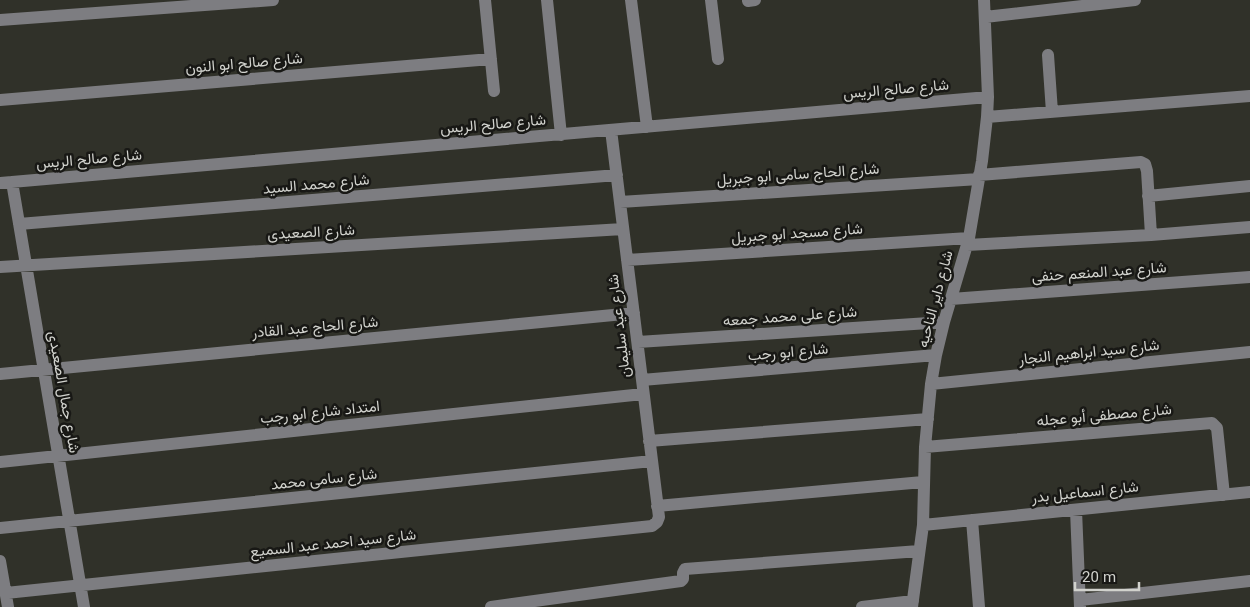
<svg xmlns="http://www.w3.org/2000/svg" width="1250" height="607" font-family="Georgia,Vazirmatn,serif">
	<rect width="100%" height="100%" fill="#303129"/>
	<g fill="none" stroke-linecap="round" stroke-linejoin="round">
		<path stroke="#7d7d81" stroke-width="12" d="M485 0 494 91
			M547 0 561 135
			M631 0 647 127
			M711 0 718 59
			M748 1 755 0
			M985 17 1135 0
			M0 20 273 0
			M1048 55 1052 112
			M0 100 491 59
			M987 117 1250 96
			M979 175 1141 162 1145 164 1147 171 1151 235
			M12 182 84 607
			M0 183 988 97
			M1148 196 1250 186
			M620 202 979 179
			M19 224 617 175
			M967 245 1151 235 1250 227
			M627 260 969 238
			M0 267 623 229
			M951 299 1250 277
			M638 342 944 322
			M0 374 634 313
			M642 380 936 355
			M931 384 1250 352
			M649 441 928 419
			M925 447 1212 423 1217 428 1224 495
			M0 462 643 394
			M657 506 923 482
			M1076 510 1080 607
			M972 520 979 607
			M923 525 1250 492
			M0 528 652 461
			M0 561 8 607
			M6 593 652 526 657 522 659 517 611 130
			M1080 600 1250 581
			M491 607 681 581 683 579V573L685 569 919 551
			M862 607 913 601
			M912 607 923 525 925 447 931 384 936 355 944 322 969 238 982 161 987 117 988 97 984 0"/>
	</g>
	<g text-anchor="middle" stroke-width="5" stroke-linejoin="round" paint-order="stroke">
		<g font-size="15" fill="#d1d2cd" stroke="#181815">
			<text transform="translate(244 63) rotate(-5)" y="5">شارع صالح ابو النون</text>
			<text transform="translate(896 89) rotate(-5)" y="5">شارع صالح الريس</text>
			<text transform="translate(493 124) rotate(-5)" y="5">شارع صالح الريس</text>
			<text transform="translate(89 159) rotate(-5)" y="5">شارع صالح الريس</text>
			<text transform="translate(798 174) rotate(-4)" y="5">شارع الحاج سامى ابو جبريل</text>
			<text transform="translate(316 184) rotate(-5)" y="5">شارع محمد السيد</text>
			<text transform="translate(311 232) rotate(-3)" y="5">شارع الصعيدى</text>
			<text transform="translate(797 233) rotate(-4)" y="5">شارع مسجد ابو جبريل</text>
			<text transform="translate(1099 272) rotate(-4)" y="5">شارع عبد المنعم حنفى</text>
			<text transform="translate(935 299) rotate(-75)" y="5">شارع داير الناحيه</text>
			<text transform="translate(790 316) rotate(-4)" y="5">شارع على محمد جمعه</text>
			<text transform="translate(619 326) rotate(-97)" y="5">شارع عيد سليمان</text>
			<text transform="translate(315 327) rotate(-5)" y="5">شارع الحاج عبد القادر</text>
			<text transform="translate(788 352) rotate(-5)" y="5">شارع ابو رجب</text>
			<text transform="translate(1089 352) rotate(-6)" y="5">شارع سيد ابراهيم النجار</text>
			<text transform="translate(64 392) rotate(80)" y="5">شارع جمال الصعيدى</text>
			<text transform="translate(320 412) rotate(-6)" y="5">امتداد شارع ابو رجب</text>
			<text transform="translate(1104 415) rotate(-5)" y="5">شارع مصطفى أبو عجله</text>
			<text transform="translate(324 479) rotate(-6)" y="5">شارع سامى محمد</text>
			<text transform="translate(1085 492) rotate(-6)" y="5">شارع اسماعيل بدر</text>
			<text transform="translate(333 543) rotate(-6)" y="5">شارع سيد احمد عبد السميع</text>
		</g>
	</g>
	<path d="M1075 582v8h64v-8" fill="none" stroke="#d1d2cd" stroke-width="2.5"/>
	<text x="1082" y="582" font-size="15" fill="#d1d2cd" stroke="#181815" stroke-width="4" paint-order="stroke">20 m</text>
</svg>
